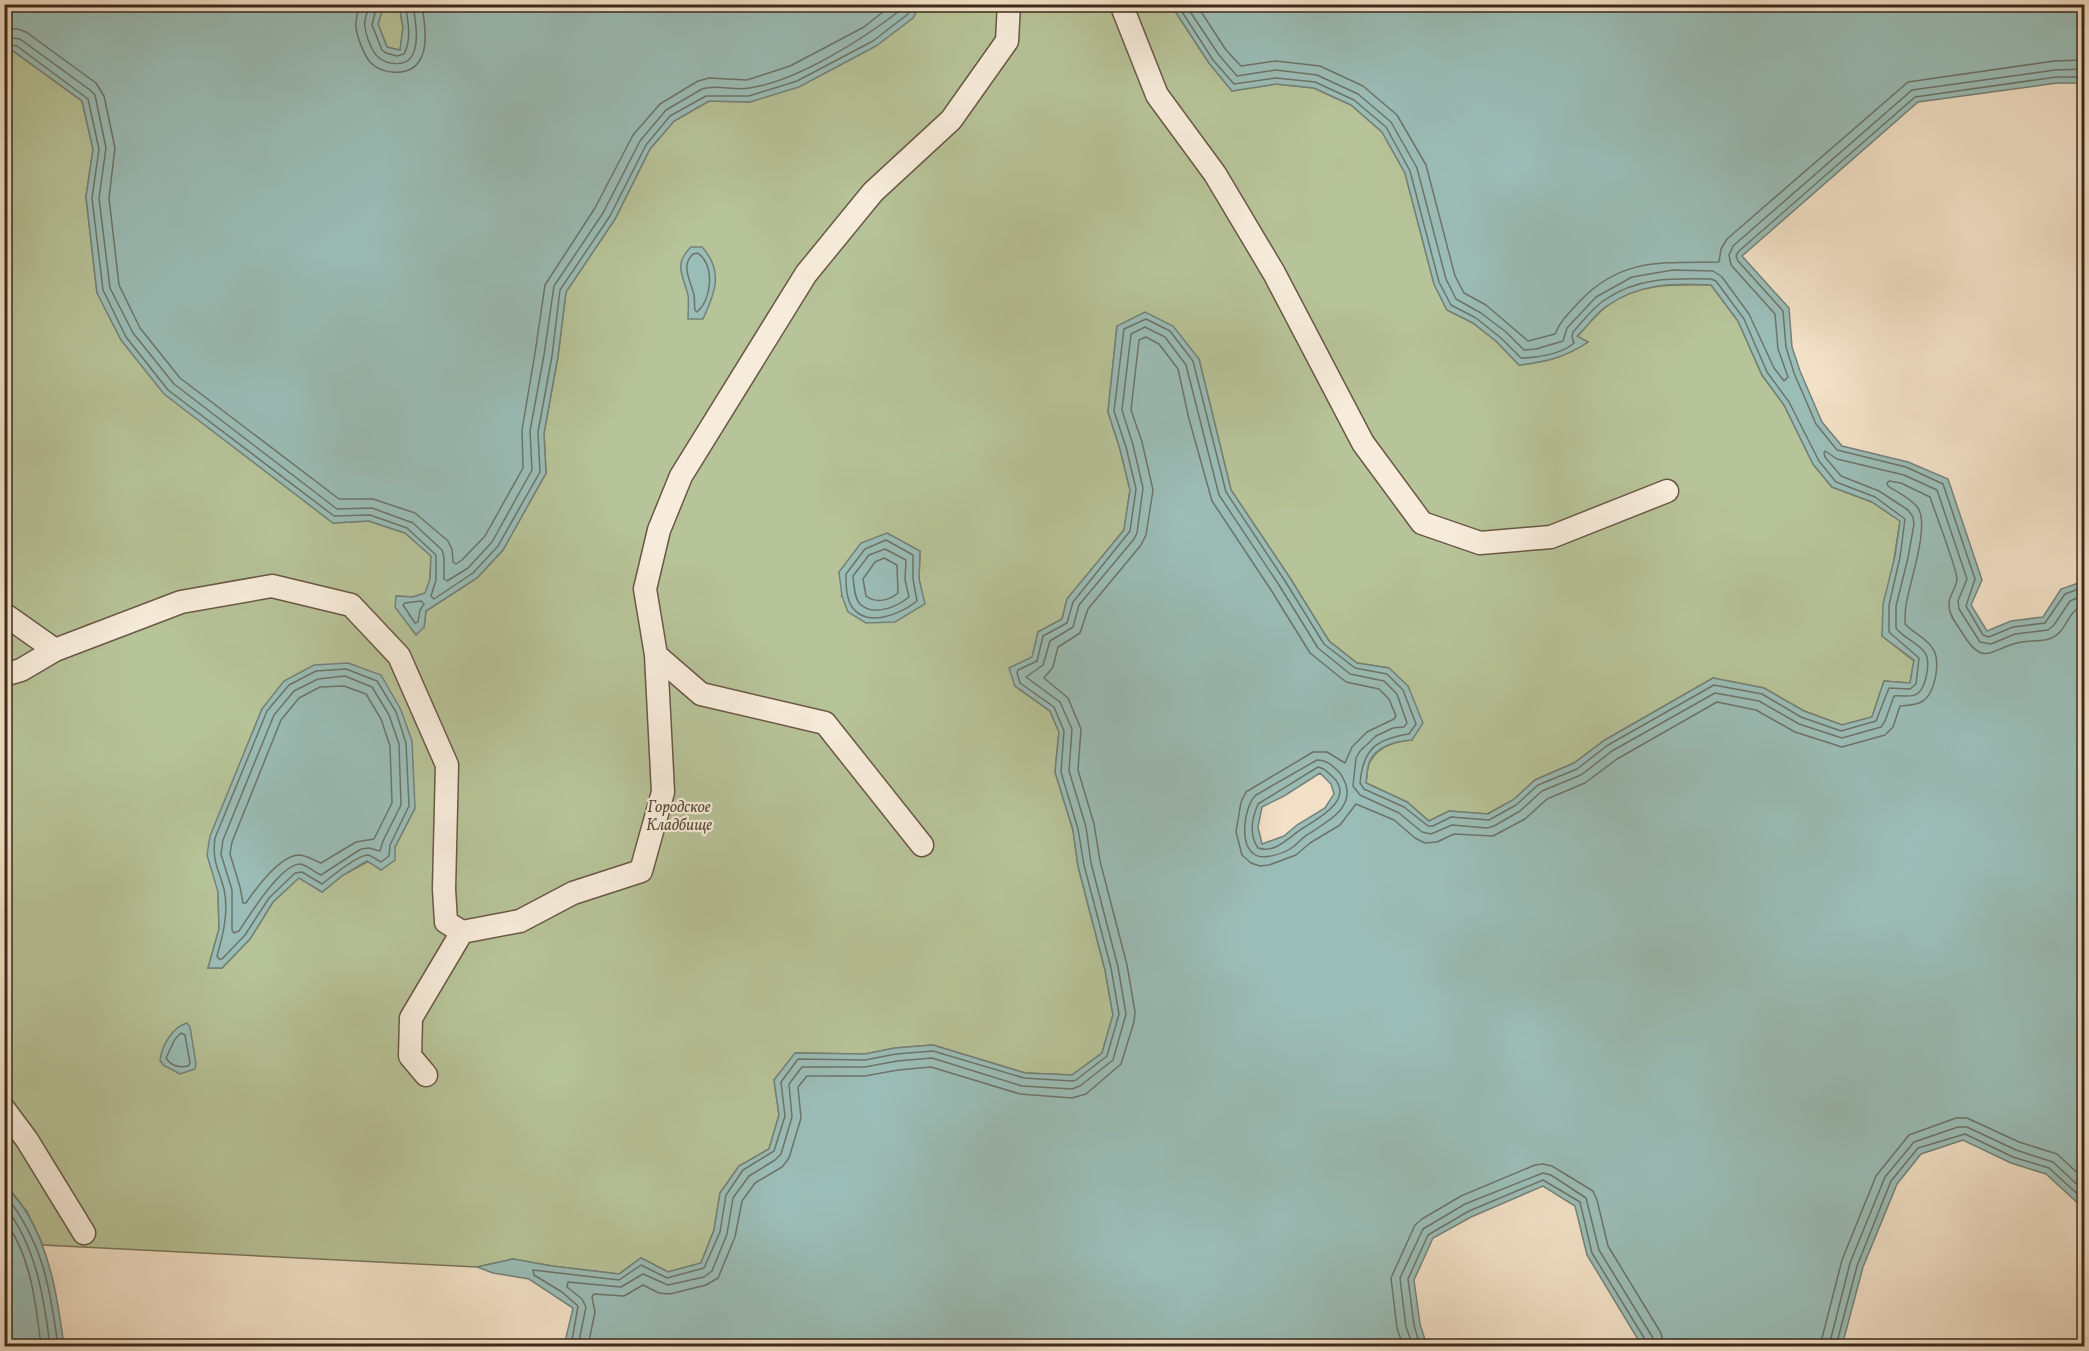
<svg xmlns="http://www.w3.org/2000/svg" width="2089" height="1351" font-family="Vollkorn,serif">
	<rect width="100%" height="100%" fill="#f2e1c7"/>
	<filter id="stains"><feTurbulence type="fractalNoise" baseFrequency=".00333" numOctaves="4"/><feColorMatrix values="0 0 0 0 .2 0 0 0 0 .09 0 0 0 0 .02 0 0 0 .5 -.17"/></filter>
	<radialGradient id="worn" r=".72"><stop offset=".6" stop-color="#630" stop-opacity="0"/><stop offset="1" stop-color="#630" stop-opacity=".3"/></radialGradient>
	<path fill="#b7c398" stroke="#7a765a" stroke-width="1.5" fill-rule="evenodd" d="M382 5H399L403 27 400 51 387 47 378 24 383 6Z
		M919 5H1171L1209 63 1232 91 1276 84 1314 88 1351 105 1382 132 1405 173 1434 284 1447 310 1473 323 1497 342 1519 365C1545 362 1566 357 1588 342L1577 337C1586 327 1596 314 1607 306 1638 283 1674 284 1711 285L1738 321 1762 375 1784 405 1813 464 1832 487 1872 502 1900 521 1882 636 1914 661 1910 683 1884 681 1872 717 1842 725 1804 711 1764 688 1713 678 1605 740 1574 763 1535 780 1513 800 1487 814 1449 811 1429 821 1407 802 1366 783C1367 776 1367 765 1371 760 1380 745 1397 741 1412 740L1389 668 1357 663 1329 641 1290 578 1231 490 1199 359 1117 326 1108 412 1120 449 1130 490 1124 530 1067 599 1062 619 1038 632 1033 657 1015 686 1050 711 1059 732 1055 772 1073 830 1078 866 1105 970 1113 1015 1102 1053 1072 1075 1025 1073 933 1045 895 1048 865 1054 796 1053 774 1080 779 1115 769 1149 739 1166 720 1193 714 1230 701 1263 668 1272 641 1258 619 1274 552 1266 513 1259 477 1267 43 1245 27 1212 5 1183V50L13 51 82 101 93 149 86 197 97 293 273 476 333 523 369 521 405 533 431 556 430 579 426 593 413 597 397 596 424 627 426 611 477 578 503 550 546 473 544 433 558 357 566 292 615 219 650 149 674 121 709 101 750 102 913 18ZM920 552 919 579 924 604 842 596ZM262 709 415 808 395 847 343 875 322 892 299 877 273 902 250 939 222 968H208L219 929 218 892 245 751Z"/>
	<path fill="#9bbdb7" stroke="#758279" stroke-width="1.5" fill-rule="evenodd" d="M4 5H384L378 24 387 47 400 50 403 27 399 5H919L913 18 876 46 799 87 750 102 709 101 674 121 650 149 615 219 566 292 558 356 544 433 546 473 503 550 477 578 426 611 424 627 416 635 395 607 396 596 413 597 425 593 430 579 431 556 405 533 369 521 333 523 164 394 121 340 97 293 86 197 93 149 82 101 13 51 5 50Z
		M1171 5H2084V83H2057L1918 102 1742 256 1789 308 1792 347 1800 371 1822 422 1842 446 1908 462 1948 479 1982 580 1971 605 1987 631 2011 621 2043 617 2061 589 2084 581V1206H2081L2046 1174 2011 1163 1963 1140 1921 1154 1897 1184 1863 1267 1842 1346H1642L1587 1255 1575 1206 1543 1186 1471 1217 1433 1238 1414 1280 1420 1324 1427 1346H564L573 1308 529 1279 493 1273 477 1267 513 1259 552 1266 619 1274 641 1258 668 1272 701 1263 714 1230 720 1193 739 1166 769 1149 779 1115 774 1080 795 1053 865 1054 895 1048 933 1045 1025 1073 1072 1075 1102 1053 1113 1015 1105 970 1078 866 1073 830 1055 772 1059 732 1050 711 1015 686 1009 668 1032 657 1038 632 1062 619 1067 599 1124 530 1130 490 1120 449 1108 412 1117 326 1145 312 1173 326 1199 359 1231 490 1290 578 1329 641 1357 663 1389 668 1408 686 1423 723 1412 740C1397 741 1375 746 1369 763 1367 769 1367 776 1366 783L1407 802 1429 821 1449 811 1488 814 1513 800 1535 780 1574 763 1605 740 1713 678 1764 688 1804 711 1842 725 1872 717 1884 681 1910 683 1914 660 1882 636 1883 604 1895 556 1900 521 1872 502 1832 487 1813 464 1784 405 1762 375 1738 321 1711 285C1673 283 1639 283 1607 306 1596 313 1587 327 1577 336L1588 342C1566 357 1546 362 1519 365L1497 342 1473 323 1447 310 1434 284 1405 173 1382 132 1351 105 1314 88 1276 84 1232 91 1209 63ZM1320 773 1331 784 1334 794 1325 808 1297 825 1284 836 1262 844 1258 827 1262 807 1284 796Z
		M691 247H702C724 271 715 293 703 319H688C688 311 689 303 688 295 683 275 673 264 691 247Z
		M887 533 920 551 919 579 925 604 895 622 866 623 848 612 842 596 839 572 861 543Z
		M348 663 381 675 401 710 412 741 415 808 395 847V860L381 870 367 861 343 875 322 892 299 878 273 902 250 939 222 968H208L219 929 218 892 207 855 210 836 262 709 284 681 314 665Z
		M187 1023 190 1027 196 1064 195 1069 180 1074 163 1065 160 1060C162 1046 172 1027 187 1023Z
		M4 1184C12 1193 21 1203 27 1213 51 1253 58 1301 64 1346H5Z"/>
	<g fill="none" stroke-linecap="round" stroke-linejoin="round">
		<path stroke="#6c7469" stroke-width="1.5" d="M360 4C358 12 355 20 356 27 357 37 364 55 370 62 382 75 410 77 420 60 429 45 424 21 422 4
			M370 4C368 11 363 20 365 27 366 36 372 52 378 57 387 65 406 67 412 56 420 42 415 20 413 4
			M377 4 372 25 382 50 386 53 397 56 404 54C412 40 408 20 405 4
			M1185 4 1219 55 1237 76 1276 70 1317 75 1358 94 1391 122 1417 168 1446 279 1456 299 1481 313 1506 332 1524 350 1536 349 1563 341 1567 328 1596 297 1632 277 1673 270 1713 271 1722 277 1749 314 1774 368 1784 381 1788 377 1778 349 1775 314 1731 265 1729 255 1733 246 1912 90 2055 70 2084 69
			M1196 4 1226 50 1241 66 1276 61 1320 66 1363 86 1397 115 1426 165 1455 276 1464 293 1486 305 1528 341 1555 334C1560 321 1570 312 1580 301 1622 257 1664 263 1719 262L1721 249 1727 239 1908 82 2054 61 2084 60
			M4 28 18 29 26 32 96 83 104 96 115 148 109 198 119 285 140 328 180 378 339 499H373L415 513 448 541 452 549 453 562 456 564 462 560 485 536 523 468 522 430 535 353 545 285 595 208 633 135 660 104 698 81 709 78 747 80 790 66 864 27 893 4
			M4 37 20 39 90 90 95 95 106 148 99 198 110 288 133 333 174 384 337 509 372 508 413 523 442 550 444 557V579L447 581 468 568 492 542 532 470 530 431 544 355 554 286 603 213 640 141 666 110 702 89C717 84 734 91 749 88 798 81 863 39 902 9L904 4
			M4 44 17 46 88 99 99 149 92 198 103 290 126 337 168 390 334 516 370 515 407 528 436 555V580L431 596 434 599 473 573 498 546 540 472 538 432 552 356 560 290 610 216 646 145 670 116 706 96H749L797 81 873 41 908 14 913 4
			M2084 77H2056L1915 97 1739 251 1736 256 1738 261 1783 311 1786 347 1794 373 1816 424 1837 450 1906 467 1943 484 1975 579 1966 606 1983 635 1989 637 2013 627 2045 623 2065 594 2084 587
			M698 253C715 266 712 299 697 312L695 310C694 305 695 300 694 295 691 281 680 266 693 254Z
			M886 540 913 555V579L917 601C902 613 867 629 852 607 846 598 846 584 846 574L865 549Z
			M885 549 906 560 905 580 909 597C897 607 873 617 860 604 854 598 854 585 853 576L869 555Z
			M884 558 897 565 898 593C890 600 876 604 866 596L863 579 875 562Z
			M421 601 424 604 420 610 418 622 415 623 403 605 405 603Z
			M346 669 377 681 396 712 406 743 409 806 390 845 389 856 381 862C377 860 372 856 368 855 357 855 331 877 322 884L302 872 295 873 269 898 245 935 222 959H219L217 956C223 935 229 912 224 889 218 867 212 862 215 838L267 711 289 685 316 671Z
			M345 676 372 687 389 715 399 744 401 805 383 841 380 851 369 848 361 849 321 875C314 872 307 865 300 864 281 864 249 916 239 931L234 933 232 930V890L221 854 223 840 274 715 294 691 318 679Z
			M344 686 366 694 381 719 390 746 392 803 374 839 356 842 321 863C313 860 307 855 298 855 280 856 256 888 246 903H243L240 887 230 854 232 842 281 720 299 698 320 687Z
			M1317 760C1327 760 1333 766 1340 773 1343 777 1344 780 1346 785 1353 811 1324 823 1307 835 1302 838 1298 843 1293 847 1285 853 1263 861 1254 854 1239 844 1244 806 1256 795Z
			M1318 767C1325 768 1328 773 1333 777 1355 799 1319 818 1303 828 1290 836 1276 854 1258 848 1249 835 1252 818 1258 804Z
			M181 1033 185 1035 190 1063 188 1066C179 1068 171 1066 166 1058L175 1039Z
			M4 1193C43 1243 50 1286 58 1346
			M4 1205C36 1246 44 1297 50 1346
			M4 1220C31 1254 36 1305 41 1346
			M571 1346 578 1306 562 1292 534 1275 533 1270 619 1280 641 1265 667 1278 704 1268 720 1232 726 1195 743 1170 774 1151 785 1116 781 1082 798 1059 865 1060 896 1054 933 1051 1024 1078 1072 1081 1076 1080 1107 1056 1119 1014 1111 968 1084 865 1078 829 1061 772 1064 731 1054 707 1020 683 1017 673 1018 670 1037 661 1043 636 1067 623 1073 602 1130 531 1136 489 1126 447 1114 411 1124 329 1146 319 1170 331 1193 361 1226 492 1285 581 1324 644 1355 668 1387 674 1403 690 1416 724 1409 734C1376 739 1363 749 1360 783L1364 789 1404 807 1428 826H1433L1451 817 1489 820 1516 805 1538 785 1577 769 1608 745 1714 685 1762 694 1801 717 1841 731 1876 721 1889 688 1910 689 1916 684 1919 658 1889 632V605L1900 557 1905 519 1875 497 1836 482 1819 461 1789 402 1767 372 1744 319 1716 281 1711 279C1672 278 1636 277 1603 301 1592 309 1582 322 1573 332L1572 337 1574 343C1562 354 1537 358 1521 358L1501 338 1476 318 1451 305 1439 282 1410 171 1386 127 1354 100 1315 82 1276 78 1234 84 1213 60 1177 4
			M578 1346 586 1307 582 1299 567 1287 568 1282 621 1287 643 1274 668 1285 704 1277 712 1271 727 1234 733 1198 749 1176 775 1160 781 1154 792 1117 789 1084 802 1067H865L897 1061 932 1058 1022 1086 1072 1089 1080 1086 1113 1060 1126 1014 1118 967 1091 863 1086 827 1069 771 1072 729 1060 702 1026 677 1043 665 1050 641 1073 627 1079 605 1134 539 1137 533 1143 488 1133 445 1122 410 1131 334 1145 327 1165 337 1186 365 1219 495 1279 585 1318 648 1350 674 1384 681 1397 694 1407 723 1404 727 1393 728 1376 736 1360 751 1356 758 1353 786 1360 795 1399 813 1422 832 1431 834 1452 825 1487 828 1494 826 1520 811 1542 791 1581 775 1612 751 1715 693 1759 701 1799 724 1842 738 1881 727 1885 721 1894 696C1901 695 1911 698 1917 694 1926 688 1931 662 1925 653 1919 643 1903 638 1896 628V606L1908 558 1914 524 1913 517 1908 510 1879 491 1841 476 1825 457 1824 453 1825 451 1837 459 1904 475 1937 490 1967 579 1958 601 1959 609 1980 642 1991 644 2015 634 2048 630 2054 625 2070 601 2084 595
			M588 1346 595 1312 592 1297 594 1294 624 1296 643 1285 659 1293 670 1294 706 1285 718 1278 735 1237 742 1201 755 1183 782 1167 789 1158 801 1118 798 1087 807 1076H865L898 1070 931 1067 1020 1094 1072 1098 1086 1094 1121 1064 1134 1022 1135 1012 1127 965 1100 861 1094 824 1078 770 1081 729 1068 698 1044 678 1053 667 1058 647 1080 633 1088 609 1141 545 1146 535 1153 490 1142 442 1131 410 1139 340 1146 337 1159 344 1178 369 1189 419 1212 501 1271 590 1310 653 1346 682 1379 689 1389 699 1396 716 1394 719 1367 732 1352 747 1345 763 1327 752H1313L1246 792 1241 802 1236 832 1242 855 1251 863 1260 866 1269 865 1296 855 1310 843 1340 825 1356 804 1394 820 1415 838 1425 843 1437 842 1454 834 1493 836 1525 819 1547 799 1585 783 1617 759 1717 702 1756 710 1795 732 1842 747 1885 735 1893 727 1900 706C1908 705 1915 706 1923 701 1935 693 1941 662 1933 649 1927 638 1913 633 1905 624 1905 618 1905 611 1906 605 1909 584 1930 526 1918 508 1912 499 1898 493 1888 486L1887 483 1889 481 1901 483 1930 497C1934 510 1958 571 1957 580 1956 589 1948 596 1949 606 1949 615 1956 623 1961 631 1983 667 1987 651 2017 643 2028 640 2039 642 2049 639 2068 633 2065 612 2084 605
			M1403 1346 1397 1328 1391 1278 1415 1225 1422 1219 1461 1196 1535 1165 1543 1164 1552 1166 1593 1191 1597 1200 1608 1246 1661 1333 1664 1346
			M1413 1346 1406 1327 1400 1278 1423 1229 1465 1204 1543 1173 1551 1175 1586 1198 1599 1250 1653 1338 1655 1346
			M1420 1346 1414 1325 1408 1279 1428 1235 1469 1211 1543 1180 1580 1202 1592 1253 1646 1341 1647 1346
			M1820 1346 1842 1260 1876 1176 1909 1135 1956 1118H1967L2019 1142 2057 1154 2084 1179
			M1829 1346 1850 1263 1885 1177 1914 1142 1958 1127H1967L2016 1150 2053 1162 2084 1191
			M1836 1346 1857 1266 1891 1181 1918 1148 1965 1134 2013 1157 2049 1168 2084 1200"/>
		<defs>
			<path id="minor" d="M1121 4 1157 95 1215 174 1274 273 1363 443 1422 523 1480 543 1551 537 1667 491
				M4 614 55 650
				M656 655 701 694 825 723 922 845
				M4 675 21 670 55 650 181 602 272 586 351 605 399 656 447 765 444 889 446 922 462 932 520 921 573 893 641 871 663 792 656 655 645 589 659 530 681 476 806 274 873 192 951 120 1007 41 1009 4
				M426 1075 410 1056 411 1018 462 932
				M4 1109 27 1140 84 1233"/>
		</defs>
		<use href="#minor" stroke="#6a5846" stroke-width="25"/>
		<use href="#minor" stroke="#f7ecdb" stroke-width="22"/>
	</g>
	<g text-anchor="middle" stroke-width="4.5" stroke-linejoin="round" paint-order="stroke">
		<g font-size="16" font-style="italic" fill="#5b503a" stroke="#f7ecdb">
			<text x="679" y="812">Городское<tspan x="679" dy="18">Кладбище</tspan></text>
		</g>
	</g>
	<rect width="2089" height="1351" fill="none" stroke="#f2e1c7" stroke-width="24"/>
	<rect x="6" y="6" width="2077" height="1339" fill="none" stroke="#3c2a1b" stroke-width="3"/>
	<rect x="12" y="12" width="2065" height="1327" fill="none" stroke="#3c2a1b" stroke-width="1.5"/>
	<rect width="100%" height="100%" filter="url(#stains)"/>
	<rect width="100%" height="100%" fill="url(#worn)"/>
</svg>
